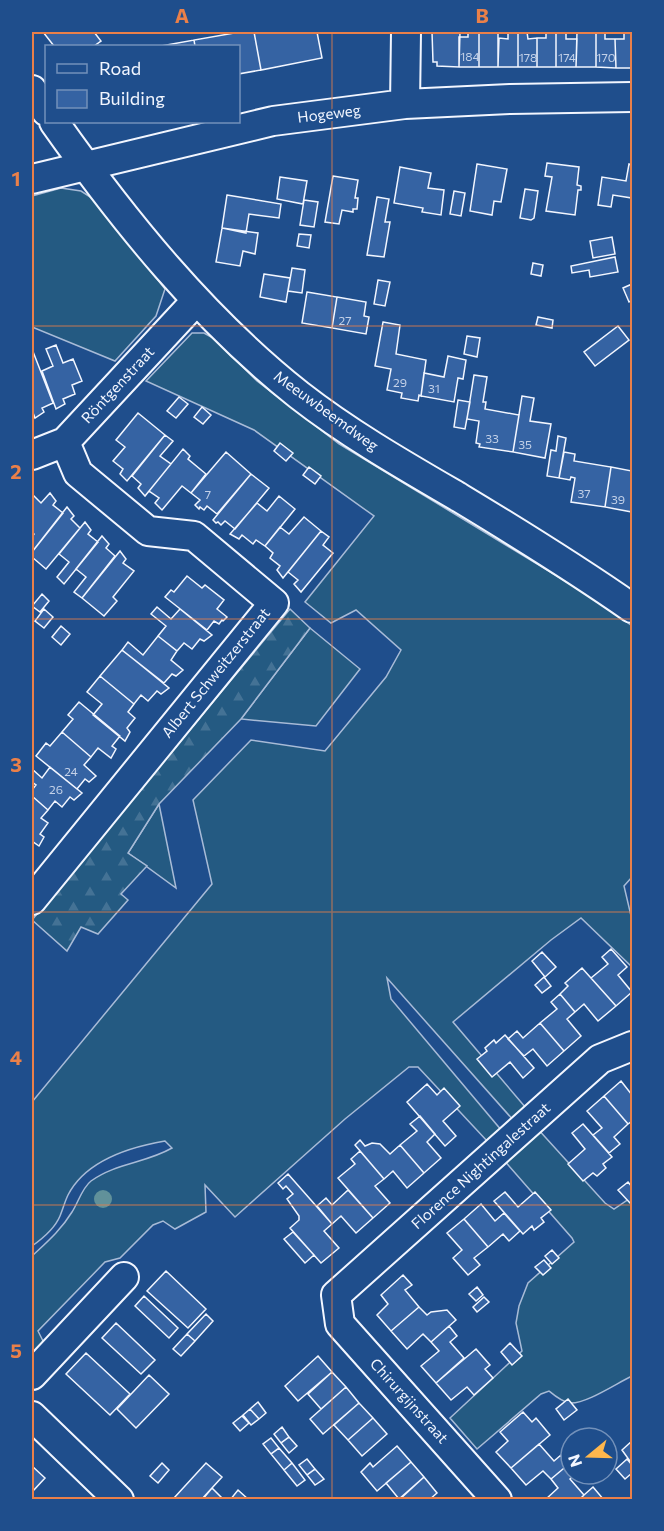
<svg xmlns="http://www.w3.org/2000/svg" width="664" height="1531" font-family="Commissioner,sans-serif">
	<defs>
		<pattern id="forest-firs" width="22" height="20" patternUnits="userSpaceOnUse" patternTransform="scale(1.5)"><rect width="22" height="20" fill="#245a82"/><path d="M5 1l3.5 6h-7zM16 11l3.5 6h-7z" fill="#447295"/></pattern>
	</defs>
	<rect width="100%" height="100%" fill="#1f4e8c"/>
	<path fill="#245a82" stroke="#a8bbd7" stroke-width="1.5" d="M61 188 81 191 98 202 165 289 156 316 115 361 32 327V196Z
		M192 333H204L213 338 257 381 339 444 600 602 632 626V877L624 886 632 920V967L581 918 551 940 453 1022 526 1108 514 1121 387 978 391 999 502 1131 488 1142 418 1067H409L345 1119 235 1217 205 1185 206 1212 175 1229 163 1221 153 1225 120 1258 105 1262 38 1331 45 1345 32 1359V1256C47 1242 61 1230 72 1212 78 1203 82 1188 91 1181 116 1163 146 1163 172 1148L165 1141C130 1147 86 1160 68 1195 65 1201 63 1209 60 1216 55 1228 42 1239 32 1246V1102L212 884 193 800 251 740 325 751 386 677 401 650 356 610 331 623 305 602 374 516 254 430 146 381Z
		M310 628 360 669 316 726 241 719Z
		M159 804 176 888 128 853Z
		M536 1127 605 1203 614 1209 632 1197V1376C617 1383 586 1404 570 1403 562 1402 555 1396 549 1391L541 1394 477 1449 450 1418 522 1351 516 1323 519 1306 528 1283 574 1242 572 1238 502 1158Z"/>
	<path fill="url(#forest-firs)" stroke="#a8bbd7" stroke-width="1.5" d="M290 609 310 628 241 719 159 804 128 853 147 866 121 894 128 900 98 934 81 927 67 951 32 920Z"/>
	<path fill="#3563a3" stroke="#f2f6ff" stroke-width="1.5" d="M43 32H94L101 41 94 46H54Z
		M240 32H254L261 70 238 74V46H195L194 40Z
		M254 32H317L322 58 261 70Z
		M432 32H460L459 67 437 66V62H433Z
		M468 32H479V67H459V37H468Z
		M479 32H498V67H479Z
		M508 32H518V67H498L499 38 508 39Z
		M518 32H527L528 39 537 38V67H518Z
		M546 32H556V67H537V38H546Z
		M556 32H566V39H577L576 67H556Z
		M577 32H596V67H576Z
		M596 32H605V39H615L616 68 596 67Z
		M624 32H632V68H616L615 39H624Z
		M194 40 195 46H161Z
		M547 163 579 167 577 185 581 186V190H578L575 215 546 211 552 177 545 176Z
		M477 164 507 169 501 202 494 201 492 215 470 211Z
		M629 164 632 165V198L613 195 611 207 598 205 602 177 626 181Z
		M400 167 431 173 428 188 444 190 441 215 422 212 423 208 394 203Z
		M333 176 358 180 355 198H358L357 209H353V212L342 210 339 224 325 222Z
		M280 177 307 181 303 204 277 199Z
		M525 189 538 191 534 218 531 220 520 218Z
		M454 191 465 193 461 216 450 214Z
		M227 195 281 204 279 218 249 214 246 233 222 228Z
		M377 197 389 199 385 222H390L384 257 367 255Z
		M304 200 318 202 314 227 300 225Z
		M222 228 258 233 255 254 243 251 240 266 216 262Z
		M299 234 311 235 309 248 297 246Z
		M612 237 615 254 593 258 590 241Z
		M615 257 618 272 590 277 589 270 572 273 571 266Z
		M533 263 543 265 541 276 531 274Z
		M292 268 305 270 302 293 288 291Z
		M264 274 290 278 286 302 260 297Z
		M378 280 390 282 385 306 374 304Z
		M632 284V300L629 302 623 288Z
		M307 292 337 297 332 328 302 323Z
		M337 297 366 302 364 316 369 317 366 334 332 328Z
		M538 317 553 320 552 328 536 325Z
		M383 322 400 325 396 354 426 360 421 396 419 395 418 401 401 398 402 393 387 390 391 369 375 366Z
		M618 326 629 340 595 366 584 352Z
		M467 336 480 338 477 357 464 354Z
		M56 345 63 363 73 359 82 381 72 385 75 394 63 399 65 404 56 409 42 371 53 366 46 349Z
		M32 349 53 403 42 408 44 412 35 418 32 410Z
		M448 356 466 360 463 379 458 378 454 402 421 396 424 373 444 377Z
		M474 375 487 377 483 402H486L485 409 519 415 513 452 479 447 480 444 476 443 479 421 467 419Z
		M522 396 534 398 530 421 551 424 545 458 513 452Z
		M179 397 188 404 176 418 167 411Z
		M458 400 470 402 465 429 454 427Z
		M202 407 211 415 203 424 194 417Z
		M138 413 165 435 127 481 120 474 123 469 113 461 125 447 116 440Z
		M165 435 173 441 160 456 171 464 145 496 138 488 141 484 132 476Z
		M558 436 566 438 559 478 547 476 551 450 556 451Z
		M280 443 293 453 286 461 274 451Z
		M183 449 190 456 188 459 206 474 191 493 182 486 162 510 155 503 159 498 149 491Z
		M226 452 251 474 217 514 207 506 204 510 200 507 199 509 195 505 200 500 191 493Z
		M564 452 575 454 574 461 611 467 605 507 571 502 575 478 571 477 570 480 559 478Z
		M309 467 321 476 315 484 303 475Z
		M611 467 632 471V512L605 507Z
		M251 474 269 488 235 529 225 521 221 525 218 522 216 523 213 520Z
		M50 493 56 501 53 505 63 513 32 552V537L34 534 32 532V497L33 495 41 503Z
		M279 496 295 509 265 546 256 540 253 544 242 535 239 539 230 534 257 503 267 511Z
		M67 507 74 516 71 519 80 528 46 569 32 557V552Z
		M304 517 321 531 283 578 277 570 280 566 270 558 273 553 265 546 280 527 289 534Z
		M85 522 91 530 88 534 98 542 64 584 57 577 69 562 59 554Z
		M321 531 329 537 323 545 333 553 301 592 294 584 298 580 288 572Z
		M102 536 109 544 106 548 115 556 82 598 74 592 86 577 76 569Z
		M120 551 126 559 123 563 134 571 113 597 117 601 104 616 82 598Z
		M187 576 202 588 205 585 224 600 217 609 227 617 223 621 222 620 219 624 214 621 207 630 165 597 171 590 174 592Z
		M42 594 49 601 40 612 32 606Z
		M157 607 171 619 180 609 212 635 204 641 200 639 192 649 184 643 177 651 158 636 166 626 151 614Z
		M44 609 53 617 44 628 35 621Z
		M61 626 70 634 61 645 52 637Z
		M158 636 177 651 171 660 183 670 176 676 172 674 164 683 122 650 128 642 143 655Z
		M122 650 137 662 169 688 161 694 157 691 148 701 141 695 134 704 100 676Z
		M100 676 134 704 128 712 135 718 127 728 130 732 125 741 93 715 102 704 87 692Z
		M79 702 120 736 112 746 116 749 111 758 98 748 91 757 62 732 73 719 68 715Z
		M62 732 91 757 84 765 96 776 89 782 85 779 77 789 36 756 46 743 50 746Z
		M50 767 82 793 74 800 70 797 62 807 55 801 48 810 32 796V790L36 785 32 782V769L42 778Z
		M32 796 48 810 41 818 48 823 40 834 44 837 39 846 32 841Z
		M611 949 627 967 618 975 632 992 616 1006 591 978 608 964 602 957Z
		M542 952 556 967 545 977 532 961Z
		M582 968 616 1006 598 1021 584 1004 575 1012 560 994 568 986 565 983Z
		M544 977 551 986 542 993 535 985Z
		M560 994 575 1012 567 1019 581 1036 564 1051 540 1023 557 1009 551 1002Z
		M540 1023 564 1051 547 1066 533 1049 524 1056 508 1039 517 1031 523 1038Z
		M505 1035 534 1068 523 1078 510 1062 492 1077 477 1059 487 1051 485 1048 494 1040 496 1043Z
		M621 1081 632 1095V1121L628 1124 604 1096Z
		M427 1084 437 1095 444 1088 460 1106 443 1121 456 1136 445 1146 407 1102Z
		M604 1096 628 1124 614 1137 620 1144 609 1153 593 1135 602 1128 587 1111Z
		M420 1116 435 1134 427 1142 441 1158 424 1173 400 1145 417 1131 410 1124Z
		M583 1124 612 1157 603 1164 606 1168 597 1176 593 1173 583 1181 568 1164 585 1149 572 1133Z
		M360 1140 365 1146 372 1143 380 1144 390 1154 400 1145 424 1173 407 1188 393 1171 384 1179 355 1145Z
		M360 1151 384 1179 375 1186 390 1203 373 1218 338 1178 355 1164 351 1159Z
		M288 1174 332 1224 324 1231 339 1248 321 1263 290 1228 299 1220V1216L287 1199 293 1194 286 1186 283 1189 278 1183Z
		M628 1182 632 1187V1201L630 1203 618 1190Z
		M348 1190 373 1218 356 1233 341 1216 332 1224 317 1206 326 1198 332 1205Z
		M505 1192 518 1207 535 1192 551 1210 541 1218 544 1222 534 1230 532 1226 523 1234 494 1201Z
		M481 1204 495 1221 504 1213 520 1231 509 1241 503 1234 488 1247 464 1219Z
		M464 1219 488 1247 474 1258 480 1265 468 1275 453 1258 462 1250 447 1233Z
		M293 1232 314 1255 305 1263 284 1239Z
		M552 1250 559 1258 552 1264 545 1256Z
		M544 1260 551 1268 543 1275 535 1267Z
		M166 1271 206 1309 188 1328 147 1291Z
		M403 1275 412 1285 405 1290 419 1307 391 1331 377 1315 388 1304 381 1295Z
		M477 1287 483 1295 476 1301 469 1294Z
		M144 1296 178 1328 169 1338 135 1306Z
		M484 1297 489 1302 477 1312 473 1307Z
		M419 1307 427 1315 431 1312 447 1310 456 1320 431 1342 423 1334 407 1349 391 1331Z
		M206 1314 213 1321 195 1341 187 1334Z
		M116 1323 155 1360 141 1374 102 1338Z
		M449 1326 457 1336 450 1342 464 1358 436 1383 421 1366 439 1351 431 1342Z
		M187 1334 195 1341 181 1356 173 1349Z
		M510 1343 522 1356 512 1365 501 1352Z
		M476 1349 490 1365 485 1369 493 1378 474 1395 467 1387 451 1400 436 1383Z
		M86 1353 130 1394 110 1415 66 1374Z
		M318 1356 332 1372 298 1401 285 1386Z
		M332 1372 346 1387 321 1409 308 1394Z
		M149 1375 169 1394 136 1428 117 1409Z
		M346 1387 359 1403 323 1434 310 1419Z
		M568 1399 577 1410 564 1420 556 1409Z
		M258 1402 266 1413 259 1419 250 1409Z
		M359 1403 373 1418 348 1440 334 1425Z
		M250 1409 259 1419 251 1425 243 1415Z
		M523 1412 532 1422 536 1418 550 1435 511 1468 496 1452 508 1441 500 1432Z
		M242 1416 249 1423 240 1431 233 1423Z
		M373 1418 387 1434 362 1456 348 1440Z
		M282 1427 289 1437 281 1443 274 1434Z
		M289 1437 297 1446 289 1453 281 1443Z
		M271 1438 279 1448 271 1454 263 1444Z
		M632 1441V1464L622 1450Z
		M539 1444 554 1461 561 1455 569 1464 551 1479 543 1471 526 1485 511 1468Z
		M397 1446 411 1462 377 1491 361 1472 370 1463 373 1467Z
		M279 1448 292 1463 284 1470 271 1454Z
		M307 1459 315 1469 307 1475 299 1465Z
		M627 1459 632 1465V1473L625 1479 616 1469Z
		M411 1462 424 1477 399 1499 386 1483Z
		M162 1463 169 1470 158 1483 150 1476Z
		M206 1463 222 1477 201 1500H176L174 1498Z
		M292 1463 305 1480 297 1486 284 1470Z
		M569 1464 571 1466V1474H575L570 1479 584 1495 579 1500H545L558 1488 551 1479Z
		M32 1466 45 1478 32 1492Z
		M315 1469 324 1479 315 1485 307 1475Z
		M424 1477 437 1493 429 1500H399Z
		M593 1487 604 1500H579L584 1495Z
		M212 1488 224 1500H202Z
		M238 1490 249 1500H230Z"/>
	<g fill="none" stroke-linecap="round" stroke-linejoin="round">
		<defs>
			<path id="minor" d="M32 90 46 111
				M405 104 406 32
				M54 122C124 221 203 319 299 395 349 434 405 466 460 498 518 533 576 569 632 608
				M32 179 273 121 405 104 510 99 632 97
				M32 455 65 442 196 301
				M32 900 274 603 194 536 148 531 78 473 65 442
				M32 1375 124 1277
				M32 1416 119 1500
				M497 1500 340 1324 336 1295 600 1059 632 1046"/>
		</defs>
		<use href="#minor" stroke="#f2f6ff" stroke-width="32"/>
		<use href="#minor" stroke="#1f4e8c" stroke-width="28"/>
	</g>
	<circle fill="#61919a" cx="103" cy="1199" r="9"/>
	<path fill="none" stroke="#ea8049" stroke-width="1.5" stroke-opacity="0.55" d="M332 32V1500M32 326H632M32 619H632M32 912H632M32 1205H632"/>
	<g text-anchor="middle" stroke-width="4.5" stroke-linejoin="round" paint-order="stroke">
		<g font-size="12" fill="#c3d1e8">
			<text x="470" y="61">184</text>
			<text x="528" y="62">178</text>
			<text x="567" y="62">174</text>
			<text x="606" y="62">170</text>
			<text x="345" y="325">27</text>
			<text x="400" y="387">29</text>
			<text x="434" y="393">31</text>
			<text x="492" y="443">33</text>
			<text x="525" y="449">35</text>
			<text x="584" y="498">37</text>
			<text x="208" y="499">7</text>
			<text x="618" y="504">39</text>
			<text x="71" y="776">24</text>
			<text x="56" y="794">26</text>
		</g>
		<g font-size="15" fill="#f2f6ff" stroke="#1f4e8c">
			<text transform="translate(329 114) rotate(-7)" y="5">Hogeweg</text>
			<text transform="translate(118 385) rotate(-47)" y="5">Röntgenstraat</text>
			<text transform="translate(326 411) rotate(36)" y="5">Meeuwbeemdweg</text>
			<text transform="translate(216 673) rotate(-51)" y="5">Albert Schweitzerstraat</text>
			<text transform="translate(481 1166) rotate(-42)" y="5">Florence Nightingalestraat</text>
			<text transform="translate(409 1401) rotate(48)" y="5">Chirurgijnstraat</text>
		</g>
	</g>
	<rect width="664" height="1531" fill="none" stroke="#1f4e8c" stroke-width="66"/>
	<rect x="45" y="45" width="195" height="78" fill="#1f4e8c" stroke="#7391ba" stroke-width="1.5"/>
	<rect x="57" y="64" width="30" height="9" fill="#1f4e8c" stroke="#7391ba" stroke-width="1.5"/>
	<text x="99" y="75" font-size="18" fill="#f2f6ff">Road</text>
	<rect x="57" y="90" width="30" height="18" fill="#3563a3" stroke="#7391ba" stroke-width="1.5"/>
	<text x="99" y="105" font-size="18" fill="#f2f6ff">Building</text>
	<g transform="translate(589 1456) rotate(251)"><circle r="28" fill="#1f4e8c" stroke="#7391ba" stroke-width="1.5"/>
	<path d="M0-4.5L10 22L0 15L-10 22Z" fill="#ffb74d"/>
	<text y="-9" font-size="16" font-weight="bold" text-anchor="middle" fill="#f2f6ff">N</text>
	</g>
	<rect x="33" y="33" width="598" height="1465" fill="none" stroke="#ea8049" stroke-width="2"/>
	<g font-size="20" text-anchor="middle" font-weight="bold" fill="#ea8049">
		<text x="182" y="23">A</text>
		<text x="482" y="23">B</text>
		<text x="16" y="186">1</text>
		<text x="16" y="479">2</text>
		<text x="16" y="772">3</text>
		<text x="16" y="1065">4</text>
		<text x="16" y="1358">5</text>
	</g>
</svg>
